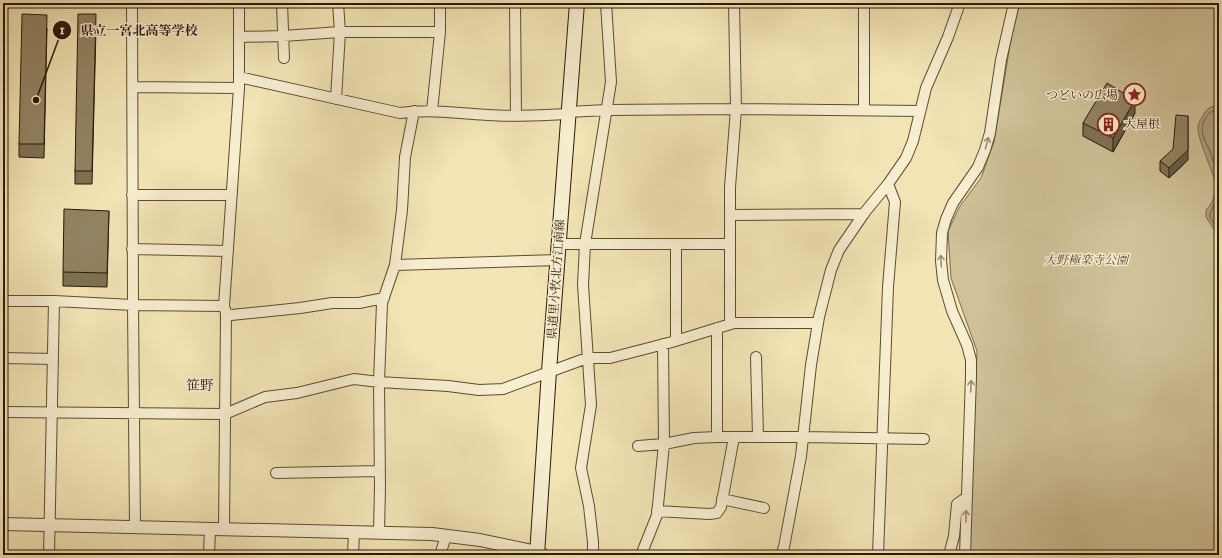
<svg xmlns="http://www.w3.org/2000/svg" width="1222" height="558" font-family="'IM FELL Great Primer','Noto Serif JP',serif">
	<rect width="100%" height="100%" fill="#f2e4b5"/>
	<filter id="stains"><feTurbulence type="fractalNoise" baseFrequency=".005" numOctaves="4"/><feColorMatrix values="0 0 0 0 .2 0 0 0 0 .09 0 0 0 0 .02 0 0 0 .5 -.17"/></filter>
	<radialGradient id="worn" r=".72"><stop offset=".6" stop-color="#630" stop-opacity="0"/><stop offset="1" stop-color="#630" stop-opacity=".3"/></radialGradient>
	<path fill="#d0c198" stroke="#7d6d50" d="M1020 3H1219V555H970L974 417 977 351 951 278 948 231 960 206 981 178 994 142 1012 33Z"/>
	<path fill="#ae9f7a" stroke="#79694c" d="M1219 105V135C1215 140 1215 145 1219 151V237L1206 217V210C1213 203 1217 193 1215 182 1212 168 1196 137 1198 125 1199 122 1202 117 1204 114 1207 108 1212 106 1219 105Z"/>
	<g fill="none" stroke-linecap="round" stroke-linejoin="round">
		<path stroke="#6c5c41" stroke-width="1" d="M1219 109C1207 110 1200 124 1203 135 1204 140 1207 145 1209 149 1213 160 1218 174 1219 185
			M1219 191C1218 197 1209 214 1210 216 1211 220 1216 226 1219 230"/>
		<defs>
			<path id="minor" d="M132 3 133 305 135 527
				M239 3V88L224 306 226 313 231 315 300 308 332 303H359L384 298
				M282 3 284 58
				M515 3 516 116
				M864 3V110
				M239 37 283 36 340 32H440
				M239 77 400 113C429 109 459 113 488 115 515 117 541 115 568 114
				M132 87 239 88
				M336 99 340 32 338 3
				M432 111 440 32V3
				M568 112 606 110 736 109 920 111
				M132 195H232
				M730 215 864 214
				M559 244H730
				M132 249 228 251
				M395 265 558 260
				M3 301H54L133 305 224 306
				M730 324V187L736 109 734 3
				M717 328V437
				M676 340V244
				M756 357 758 437
				M3 358 53 359
				M3 412 225 414 265 397 297 393 354 379 379 382 448 386 479 390 503 389 587 358H610L672 342 734 323H818
				M638 446 664 444 694 438 717 437H803L924 439
				M276 473 380 471
				M722 499 764 508
				M657 511 709 514 717 513 721 507 734 437
				M224 529 226 313
				M379 532 380 487 379 382 382 303 395 265 402 210 405 157 414 111
				M49 555 54 301
				M209 555 210 529
				M353 555 354 532
				M440 555 446 536
				M593 555V542L589 506 581 468 591 405 583 285 585 244 611 82 606 3
				M641 555 657 515 659 495 664 444 663 344
				M781 555 784 547 801 456 811 365 819 317 831 270 839 250 865 212 888 184 906 158 913 141 926 88 948 37 960 3
				M878 555 888 287 895 202 888 184
				M949 555 954 536 957 504 966 498
				M965 555 971 376V360L967 345 952 311 943 280 941 261 942 233 946 219 953 203 978 167 985 150 990 133 1001 60 1014 3"/>
			<path id="tertiary" d="M3 524 432 534 480 540 537 552 543 555"/>
			<path id="secondary" d="M537 555 549 371 577 3"/>
		</defs>
		<use href="#minor" stroke="#5c4c33" stroke-width="12"/>
		<use href="#tertiary" stroke="#5c4c33" stroke-width="14"/>
		<use href="#secondary" stroke="#2a1908" stroke-width="16"/>
		<use href="#minor" stroke="#f7edcf" stroke-width="10"/>
		<use href="#tertiary" stroke="#f7edcf" stroke-width="12"/>
		<use href="#secondary" stroke="#f7edcf" stroke-width="14"/>
	</g>
	<path fill="#7e7154" stroke="#2a1908" d="M47 28 44 158 19 157V144Z
		M96 28 92 184H75V171Z
		M1135 113 1113 152 1083 136V123Z
		M1188 160 1169 178 1160 171V161Z
		M109 211 107 287 63 286V272Z"/>
	<path fill="#665c45" stroke="#2a1908" d="M1135 100V113L1113 152V138Z
		M1188 116V160L1169 178V168Z"/>
	<path fill="#928362" stroke="#2a1908" d="M22 14 47 15 44 144H19Z
		M78 14H96L92 171H75Z
		M1107 83 1135 100 1113 138 1083 123Z
		M1176 115 1188 116V150L1169 168 1160 161 1173 149Z
		M64 209 109 211 107 273 63 272Z"/>
	<defs><path id="oneway-shaft" d="M-6 0H5M1.5-3L5.5 0L1.5 3" fill="none" stroke-width="1.6" stroke-linecap="round" stroke-linejoin="round"/></defs>
	<g stroke="#9b8e75">
		<use href="#oneway-shaft" transform="translate(987 143) rotate(-74)"/>
		<use href="#oneway-shaft" transform="translate(941 261) rotate(-93)"/>
		<use href="#oneway-shaft" transform="translate(971 386) rotate(-87)"/>
		<use href="#oneway-shaft" transform="translate(966 516) rotate(-89)"/>
	</g>
	<defs>
		<symbol id="sight-ring" viewBox="-11 -11 22 22"><circle r="9.5" fill="#f7edcf" stroke="#8f2418" stroke-width="1.5"/><path d="M0-6L1.8-2.2L6-1.7L2.9 1.2L3.7 5.4L0 3.3L-3.7 5.4L-2.9 1.2L-6-1.7L-1.8-2.2Z" fill="#8f2418"/></symbol>
		<symbol id="building-ring" viewBox="-11 -11 22 22"><circle r="9.5" fill="#f7edcf" stroke="#8f2418" stroke-width="1.5"/><path d="M-4-6H4V6H1V3H-1V6H-4ZM-2.5-4.3h1.7v1.8h-1.7ZM.8-4.3h1.7v1.8H.8ZM-2.5-1h1.7V.8h-1.7ZM.8-1h1.7V.8H.8Z" fill="#8f2418"/></symbol>
	</defs>
	<g fill-rule="evenodd">
		<use href="#sight-ring" x="1122" y="82" width="25" height="25"/>
		<use href="#building-ring" x="1096" y="112" width="25" height="25"/>
	</g>
	<g text-anchor="middle" stroke-width="3" stroke-linejoin="round" paint-order="stroke">
		<g font-size="12" fill="#2a1908" stroke="#f7edcf" text-anchor="end">
			<text x="1118" y="99">つどいの広場</text>
			<text x="1124" y="128" text-anchor="start">大屋根</text>
		</g>
		<g font-size="12" font-style="italic" fill="#5c4b33" stroke="#f7edcf">
			<text x="1086" y="264">大野極楽寺公園</text>
		</g>
		<g font-size="12" fill="#2a1908" stroke="#f7edcf">
			<text transform="translate(556 279) rotate(-86)" y="4">県道里小牧北方江南線</text>
		</g>
		<g font-size="14" fill="#2a1908" stroke="#f7edcf">
			<text x="200" y="390">笹野</text>
		</g>
	</g>
	<path fill="none" stroke="#2a1908" stroke-width="1.5" d="M36 100L62 30"/>
	<g fill="#2a1908" stroke="#f7edcf" stroke-width="1.5">
		<circle cx="36" cy="100" r="4"/>
		<circle cx="62" cy="30" r="10"/>
	</g>
	<g font-size="12" text-anchor="middle" font-weight="bold" fill="#fff">
		<text x="62" y="34">1</text>
	</g>
	<g font-size="13" text-anchor="middle" font-weight="bold" fill="#2a1908" stroke="#f7edcf" stroke-width="3" stroke-linejoin="round" paint-order="stroke">
		<text x="139" y="35">県立一宮北高等学校</text>
	</g>
	<rect width="1222" height="558" fill="none" stroke="#f2e4b5" stroke-width="16"/>
	<rect x="4" y="4" width="1214" height="550" fill="none" stroke="#2a1908" stroke-width="2"/>
	<rect x="8" y="8" width="1206" height="542" fill="none" stroke="#2a1908"/>
	<rect width="100%" height="100%" filter="url(#stains)"/>
	<rect width="100%" height="100%" fill="url(#worn)"/>
</svg>
